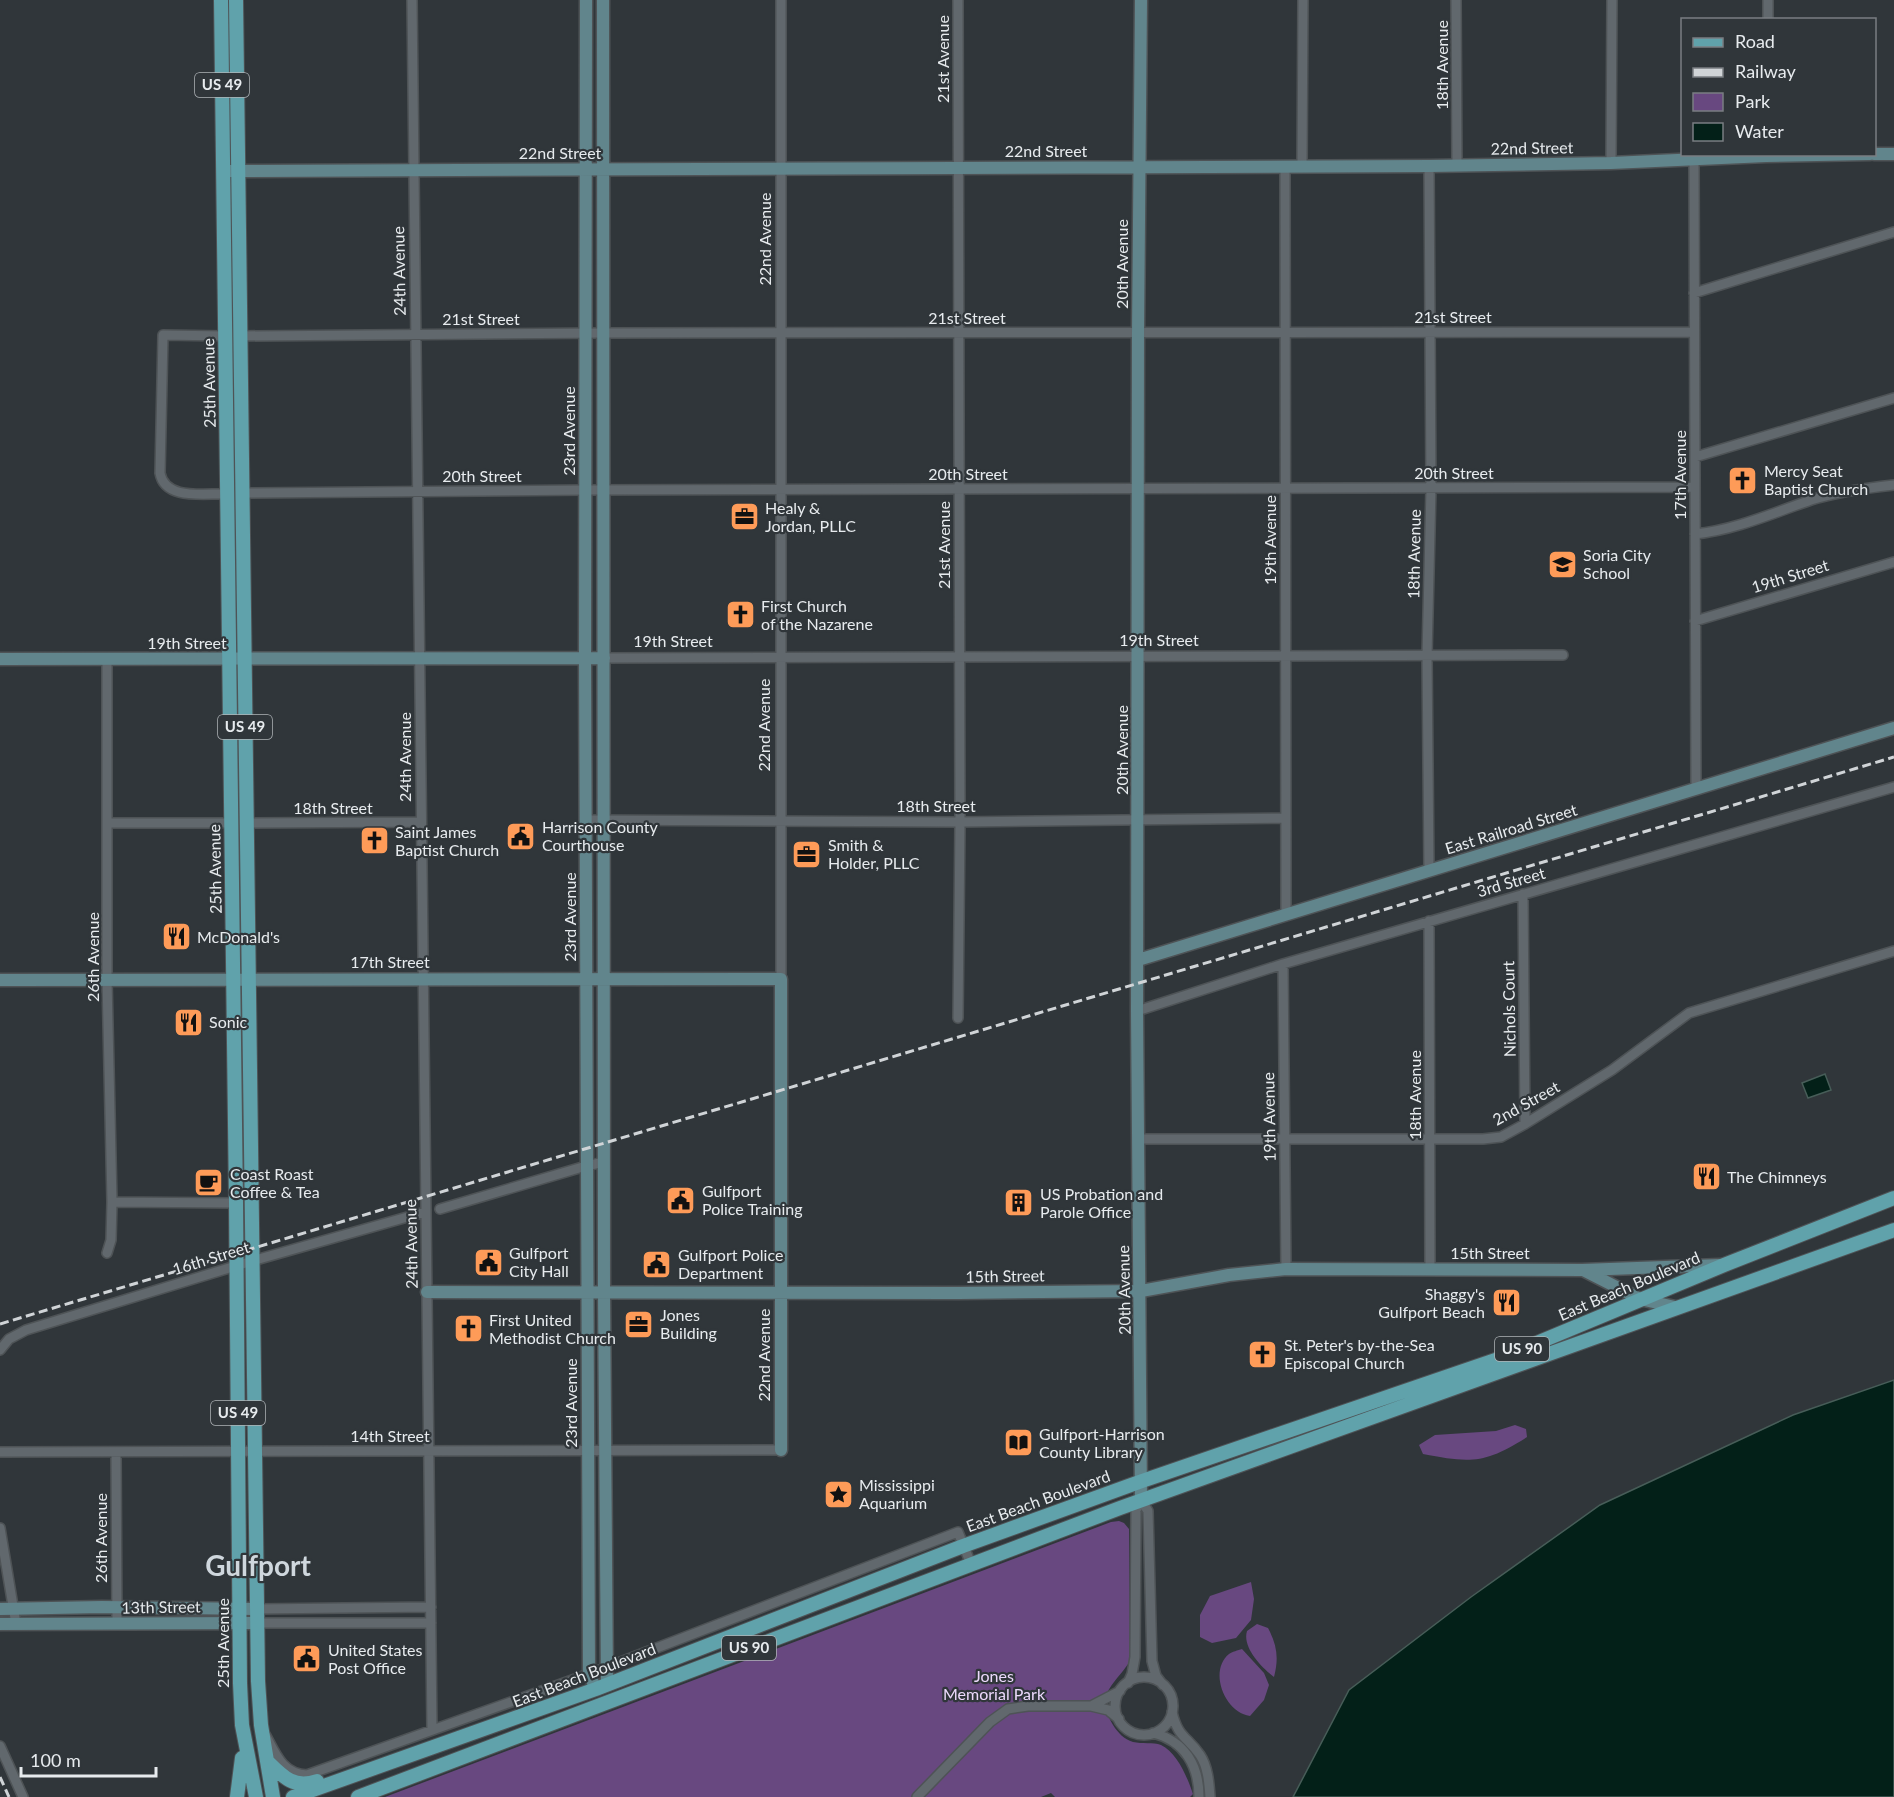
<svg xmlns="http://www.w3.org/2000/svg" width="1894" height="1797" font-family="Lato,sans-serif">
	<rect width="100%" height="100%" fill="#30363a"/>
	<path fill="#684880" d="M1515 1425 1526 1429 1527 1437C1485 1464 1470 1463 1423 1454L1419 1445 1435 1435 1496 1431Z
		M1119 1521 1124 1523 1129 1529 1130 1661C1114 1686 1094 1694 1113 1725 1118 1733 1124 1739 1133 1742 1142 1744 1153 1742 1161 1745 1177 1752 1188 1779 1193 1794L1190 1797H1055L1051 1793 1041 1797H385L1111 1522Z
		M1251 1582 1254 1599 1251 1620 1236 1638 1212 1643 1200 1637V1615L1210 1596Z
		M1257 1624 1268 1628C1277 1645 1279 1658 1274 1677 1261 1667 1242 1647 1247 1631Z
		M1242 1649 1264 1673 1269 1685 1264 1700 1250 1716C1225 1713 1208 1671 1229 1654 1232 1652 1238 1650 1242 1649Z"/>
	<path fill="#032018" stroke="#475d58" stroke-width="1.5" d="M1825 1074 1831 1090 1808 1098 1802 1083Z
		M1894 1380V1797H1293L1349 1690 1471 1597 1600 1505 1793 1415Z"/>
	<g fill="none" stroke-linecap="round" stroke-linejoin="round">
		<defs>
			<path id="street" d="M412 0 432 1730
				M958 0 960 822 958 1018
				M1456 0 1457 165
				M1768 20V0
				M1694 160 1696 789
				M1611 163 1612 0
				M1429 166 1431 488 1427 656 1429 871
				M1285 167 1286 913
				M1302 167 1303 0
				M1694 293 1894 232
				M225 336 163 335 160 473C165 501 205 493 227 494
				M240 336 603 333 1694 332
				M1695 457 1894 398
				M242 493 586 490 1695 487
				M1695 534C1735 530 1773 513 1811 500 1837 492 1867 488 1894 485
				M1695 621 1894 562
				M604 658 1563 655
				M107 660V980L112 1202 111 1240 107 1253
				M587 820 960 822 1285 818
				M107 823H231
				M246 823 421 822
				M1523 894 1525 1124
				M1429 921 1430 1269
				M1283 964 1286 1269
				M781 979V0
				M1137 1011 1283 964 1894 787
				M1138 1139H1483L1501 1137 1525 1124 1612 1070 1689 1013 1894 951
				M112 1202 236 1203
				M440 1209 586 1166 604 1162
				M0 1350 9 1339 26 1330 252 1261 425 1212
				M0 1452 781 1450
				M116 1452 117 1624
				M1141 1500 1148 1511 1152 1661 1156 1676 1163 1685
				M0 1528 16 1624
				M257 1609 431 1607
				M257 1623H431
				M1115 1706a29 29 0 1 1 58 0a29 29 0 1 1-58 0Z
				M1128 1683 1132 1674 1135 1657 1136 1510 1141 1500
				M1093 1705 1120 1691
				M1172 1712C1178 1738 1187 1736 1200 1755 1208 1767 1209 1783 1210 1797
				M1153 1733C1185 1741 1199 1766 1199 1797
				M266 1736C276 1755 283 1774 307 1775L589 1674 958 1532 971 1564
				M0 1746 23 1797
				M917 1797 990 1722 1008 1709 1028 1706H1091L1108 1710 1119 1719"/>
			<path id="secondary" d="M586 0 585 658 589 1674 596 1689
				M603 0 604 1292 607 1684
				M1874 154H1894
				M230 171 1429 166 1611 163 1766 156 1870 154
				M0 659 604 658
				M1138 960 1894 728
				M0 980 781 979V1450
				M1583 1270 1640 1299 1675 1307
				M427 1292 959 1293 1141 1291 1229 1275 1286 1269 1582 1270 1720 1265
				M1141 1500 1137 1011 1138 333 1141 0
				M0 1609 102 1607 257 1609
				M0 1624 257 1623"/>
			<path id="primary" d="M221 0 236 1203 240 1683 242 1725 256 1797
				M236 0 258 1681 261 1725 273 1797
				M267 1761C283 1777 294 1789 317 1781
				M237 1797 242 1758
				M293 1797 596 1689 963 1546 1142 1481 1501 1358 1724 1265 1894 1198
				M358 1797 1120 1508 1894 1230"/>
		</defs>
		<use href="#street" stroke="#4e5356" stroke-width="12"/>
		<use href="#secondary" stroke="#4e5356" stroke-width="15"/>
		<use href="#primary" stroke="#4e5356" stroke-width="16"/>
		<use href="#street" stroke="#61686d" stroke-width="9"/>
		<use href="#secondary" stroke="#61858c" stroke-width="12"/>
		<use href="#primary" stroke="#60a2ab" stroke-width="14"/>
		<path stroke="#d0d4d7" stroke-width="3" stroke-dasharray="9 4.5" stroke-linecap="butt" d="M0 1324 1894 757
			M0 1777 9 1797"/>
	</g>
	<defs>
		<symbol id="church-square" viewBox="-11 -11 22 22"><rect x="-9" y="-9" width="18" height="18" rx="4" fill="#fe9b58" stroke="#30363a"/><path d="M-1.2-6h2.4v3.5h3.3v2.4h-3.3V6h-2.4V-.1h-3.3v-2.4h3.3Z" fill="#111"/></symbol>
		<symbol id="office-square" viewBox="-11 -11 22 22"><rect x="-9" y="-9" width="18" height="18" rx="4" fill="#fe9b58" stroke="#30363a"/><path d="M-6-3h4V-5.5h4V-3h4V5H-6ZM-1-4.5V-3h2v-1.5ZM-6 0V1H6V0Z" fill="#111"/></symbol>
		<symbol id="school-square" viewBox="-11 -11 22 22"><rect x="-9" y="-9" width="18" height="18" rx="4" fill="#fe9b58" stroke="#30363a"/><path d="M0-5L7-2L0 1L-7-2ZM-4 1L0 2.5L4 1V4Q0 6-4 4Z" fill="#111"/></symbol>
		<symbol id="civic-square" viewBox="-11 -11 22 22"><rect x="-9" y="-9" width="18" height="18" rx="4" fill="#fe9b58" stroke="#30363a"/><path d="M-.6-6.5H3V-4.5H.6V-3L4-1V1h2V6H-6V1h2V-1L-.6-3ZM-1.2 2.5V6h2.4V2.5Z" fill="#111"/></symbol>
		<symbol id="restaurant-square" viewBox="-11 -11 22 22"><rect x="-9" y="-9" width="18" height="18" rx="4" fill="#fe9b58" stroke="#30363a"/><path d="M-5-6h1v4h1v-4h1v4h1v-4h1v5L-1.5 .5V6h-2V.5L-5-1ZM5-6V6H3V1.5H1.5Q1.5-4 5-6Z" fill="#111"/></symbol>
		<symbol id="cafe-square" viewBox="-11 -11 22 22"><rect x="-9" y="-9" width="18" height="18" rx="4" fill="#fe9b58" stroke="#30363a"/><path d="M-5.5-4.5H6V0H3Q3 3.5 0 3.5H-2.5Q-5.5 3.5-5.5 0ZM3-3.2v2h1.7v-2ZM-6 4.5H4V6H-6Z" fill="#111"/></symbol>
		<symbol id="building-square" viewBox="-11 -11 22 22"><rect x="-9" y="-9" width="18" height="18" rx="4" fill="#fe9b58" stroke="#30363a"/><path d="M-4-6H4V6H1V3H-1V6H-4ZM-2.5-4.3h1.7v1.8h-1.7ZM.8-4.3h1.7v1.8H.8ZM-2.5-1h1.7V.8h-1.7ZM.8-1h1.7V.8H.8Z" fill="#111"/></symbol>
		<symbol id="library-square" viewBox="-11 -11 22 22"><rect x="-9" y="-9" width="18" height="18" rx="4" fill="#fe9b58" stroke="#30363a"/><path d="M-6-4Q-3-5.5-.7-3.5V5Q-3 3-6 4ZM6-4Q3-5.5 .7-3.5V5Q3 3 6 4Z" fill="#111"/></symbol>
		<symbol id="sight-square" viewBox="-11 -11 22 22"><rect x="-9" y="-9" width="18" height="18" rx="4" fill="#fe9b58" stroke="#30363a"/><path d="M0-6L1.8-2.2L6-1.7L2.9 1.2L3.7 5.4L0 3.3L-3.7 5.4L-2.9 1.2L-6-1.7L-1.8-2.2Z" fill="#111"/></symbol>
	</defs>
	<g fill-rule="evenodd">
		<use href="#church-square" x="1726" y="464" width="33" height="33"/>
		<use href="#office-square" x="728" y="500" width="33" height="33"/>
		<use href="#school-square" x="1546" y="548" width="33" height="33"/>
		<use href="#church-square" x="724" y="598" width="33" height="33"/>
		<use href="#civic-square" x="504" y="820" width="33" height="33"/>
		<use href="#church-square" x="358" y="824" width="33" height="33"/>
		<use href="#office-square" x="790" y="838" width="33" height="33"/>
		<use href="#restaurant-square" x="160" y="920" width="33" height="33"/>
		<use href="#restaurant-square" x="172" y="1006" width="33" height="33"/>
		<use href="#restaurant-square" x="1690" y="1160" width="33" height="33"/>
		<use href="#cafe-square" x="192" y="1166" width="33" height="33"/>
		<use href="#civic-square" x="664" y="1184" width="33" height="33"/>
		<use href="#building-square" x="1002" y="1186" width="33" height="33"/>
		<use href="#civic-square" x="472" y="1246" width="33" height="33"/>
		<use href="#civic-square" x="640" y="1248" width="33" height="33"/>
		<use href="#restaurant-square" x="1490" y="1286" width="33" height="33"/>
		<use href="#office-square" x="622" y="1308" width="33" height="33"/>
		<use href="#church-square" x="452" y="1312" width="33" height="33"/>
		<use href="#church-square" x="1246" y="1338" width="33" height="33"/>
		<use href="#library-square" x="1002" y="1426" width="33" height="33"/>
		<use href="#sight-square" x="822" y="1478" width="33" height="33"/>
		<use href="#civic-square" x="290" y="1642" width="33" height="33"/>
	</g>
	<g text-anchor="middle" stroke-width="4.5" stroke-linejoin="round" paint-order="stroke">
		<g fill="#30363a" stroke="#b0b5b8" stroke-width="1.5">
			<rect x="195" y="73" width="54" height="24" rx="4.5"/>
			<rect x="218" y="715" width="54" height="24" rx="4.5"/>
			<rect x="1495" y="1337" width="54" height="24" rx="4.5"/>
			<rect x="211" y="1401" width="54" height="24" rx="4.5"/>
			<rect x="722" y="1636" width="54" height="24" rx="4.5"/>
		</g>
		<g font-size="15" font-weight="bold" fill="#e7ebee">
			<text x="222" y="90">US 49</text>
			<text x="245" y="732">US 49</text>
			<text x="1522" y="1354">US 90</text>
			<text x="238" y="1418">US 49</text>
			<text x="749" y="1653">US 90</text>
		</g>
		<g font-size="16" fill="#e7ebee" stroke="#30363a">
			<text transform="translate(943 59) rotate(-90)" y="6">21st Avenue</text>
			<text transform="translate(1442 65) rotate(-90)" y="6">18th Avenue</text>
			<text transform="translate(1532 148) rotate(-1)" y="6">22nd Street</text>
			<text x="1046" y="157">22nd Street</text>
			<text x="560" y="159">22nd Street</text>
			<text transform="translate(765 239) rotate(-90)" y="6">22nd Avenue</text>
			<text transform="translate(1122 264) rotate(-90)" y="6">20th Avenue</text>
			<text transform="translate(399 271) rotate(-91)" y="6">24th Avenue</text>
			<text x="1453" y="323">21st Street</text>
			<text x="967" y="324">21st Street</text>
			<text x="481" y="325">21st Street</text>
			<text transform="translate(209 383) rotate(-91)" y="6">25th Avenue</text>
			<text transform="translate(569 431) rotate(-90)" y="6">23rd Avenue</text>
			<text x="1454" y="479">20th Street</text>
			<text x="968" y="480">20th Street</text>
			<text transform="translate(1680 475) rotate(-90)" y="6">17th Avenue</text>
			<text x="482" y="482">20th Street</text>
			<text transform="translate(1270 540) rotate(-90)" y="6">19th Avenue</text>
			<text transform="translate(944 545) rotate(-90)" y="6">21st Avenue</text>
			<text transform="translate(1414 554) rotate(-89)" y="6">18th Avenue</text>
			<text transform="translate(1790 576) rotate(-17)" y="6">19th Street</text>
			<text x="1159" y="646">19th Street</text>
			<text x="673" y="647">19th Street</text>
			<text x="187" y="649">19th Street</text>
			<text transform="translate(764 725) rotate(-90)" y="6">22nd Avenue</text>
			<text transform="translate(1122 750) rotate(-90)" y="6">20th Avenue</text>
			<text transform="translate(405 757) rotate(-90)" y="6">24th Avenue</text>
			<text x="936" y="812">18th Street</text>
			<text x="333" y="814">18th Street</text>
			<text transform="translate(1511 829) rotate(-17)" y="6">East Railroad Street</text>
			<text transform="translate(215 869) rotate(-91)" y="6">25th Avenue</text>
			<text transform="translate(1511 882) rotate(-16)" y="6">3rd Street</text>
			<text transform="translate(570 917) rotate(-90)" y="6">23rd Avenue</text>
			<text transform="translate(93 957) rotate(-90)" y="6">26th Avenue</text>
			<text x="390" y="968">17th Street</text>
			<text transform="translate(1509 1009) rotate(-91)" y="6">Nichols Court</text>
			<text transform="translate(1415 1095) rotate(-90)" y="6">18th Avenue</text>
			<text transform="translate(1526 1103) rotate(-29)" y="6">2nd Street</text>
			<text transform="translate(1269 1117) rotate(-91)" y="6">19th Avenue</text>
			<text transform="translate(411 1244) rotate(-91)" y="6">24th Avenue</text>
			<text x="1490" y="1259">15th Street</text>
			<text transform="translate(211 1258) rotate(-17)" y="6">16th Street</text>
			<text transform="translate(1005 1276) rotate(-1)" y="6">15th Street</text>
			<text transform="translate(1629 1286) rotate(-23)" y="6">East Beach Boulevard</text>
			<text transform="translate(1124 1290) rotate(-91)" y="6">20th Avenue</text>
			<text transform="translate(764 1355) rotate(-90)" y="6">22nd Avenue</text>
			<text transform="translate(571 1403) rotate(-90)" y="6">23rd Avenue</text>
			<text x="390" y="1442">14th Street</text>
			<text transform="translate(1038 1501) rotate(-20)" y="6">East Beach Boulevard</text>
			<text transform="translate(101 1538) rotate(-90)" y="6">26th Avenue</text>
			<text transform="translate(161 1607) rotate(-1)" y="6">13th Street</text>
			<text transform="translate(223 1643) rotate(-90)" y="6">25th Avenue</text>
			<text transform="translate(584 1675) rotate(-21)" y="6">East Beach Boulevard</text>
		</g>
		<g font-size="16" fill="#e7ebee" stroke="#30363a" text-anchor="start">
			<text x="1764" y="477">Mercy Seat<tspan x="1764" dy="18">Baptist Church</tspan></text>
			<text x="765" y="514">Healy &amp;<tspan x="765" dy="18">Jordan, PLLC</tspan></text>
			<text x="1583" y="561">Soria City<tspan x="1583" dy="18">School</tspan></text>
			<text x="761" y="612">First Church<tspan x="761" dy="18">of the Nazarene</tspan></text>
			<text x="542" y="833">Harrison County<tspan x="542" dy="18">Courthouse</tspan></text>
			<text x="395" y="838">Saint James<tspan x="395" dy="18">Baptist Church</tspan></text>
			<text x="828" y="851">Smith &amp;<tspan x="828" dy="18">Holder, PLLC</tspan></text>
			<text x="197" y="943">McDonald's</text>
			<text x="209" y="1028">Sonic</text>
			<text x="230" y="1180">Coast Roast<tspan x="230" dy="18">Coffee &amp; Tea</tspan></text>
			<text x="1727" y="1183">The Chimneys</text>
			<text x="702" y="1197">Gulfport<tspan x="702" dy="18">Police Training</tspan></text>
			<text x="1040" y="1200">US Probation and<tspan x="1040" dy="18">Parole Office</tspan></text>
			<text x="509" y="1259">Gulfport<tspan x="509" dy="18">City Hall</tspan></text>
			<text x="678" y="1261">Gulfport Police<tspan x="678" dy="18">Department</tspan></text>
			<text x="1485" y="1300" text-anchor="end">Shaggy's<tspan x="1485" dy="18">Gulfport Beach</tspan></text>
			<text x="660" y="1321">Jones<tspan x="660" dy="18">Building</tspan></text>
			<text x="489" y="1326">First United<tspan x="489" dy="18">Methodist Church</tspan></text>
			<text x="1284" y="1351">St. Peter's by-the-Sea<tspan x="1284" dy="18">Episcopal Church</tspan></text>
			<text x="1039" y="1440">Gulfport-Harrison<tspan x="1039" dy="18">County Library</tspan></text>
			<text x="859" y="1491">Mississippi<tspan x="859" dy="18">Aquarium</tspan></text>
			<text x="328" y="1656">United States<tspan x="328" dy="18">Post Office</tspan></text>
		</g>
		<g font-size="16" fill="#ecd9fc" stroke="#30363a">
			<text x="994" y="1682">Jones<tspan x="994" dy="18">Memorial Park</tspan></text>
		</g>
		<g font-size="28" font-weight="bold" fill="#cfd7dd" stroke="#30363a">
			<text x="258" y="1576">Gulfport</text>
		</g>
	</g>
	<rect x="1681" y="18" width="195" height="138" fill="#30363a" stroke="#797e82" stroke-width="1.5"/>
	<rect x="1693" y="38" width="30" height="9" fill="#60a2ab" stroke="#797e82" stroke-width="1.5"/>
	<text x="1735" y="48" font-size="18" fill="#e7ebee">Road</text>
	<rect x="1693" y="68" width="30" height="9" fill="#d0d4d7" stroke="#797e82" stroke-width="1.5"/>
	<text x="1735" y="78" font-size="18" fill="#e7ebee">Railway</text>
	<rect x="1693" y="93" width="30" height="18" fill="#684880" stroke="#797e82" stroke-width="1.5"/>
	<text x="1735" y="108" font-size="18" fill="#e7ebee">Park</text>
	<rect x="1693" y="123" width="30" height="18" fill="#032018" stroke="#797e82" stroke-width="1.5"/>
	<text x="1735" y="138" font-size="18" fill="#e7ebee">Water</text>
	<path d="M21 1767v9h135v-9" fill="none" stroke="#e7ebee" stroke-width="3"/>
	<text x="30" y="1767" font-size="18" fill="#e7ebee" stroke="#30363a" stroke-width="4.5" paint-order="stroke">100 m</text>
</svg>
